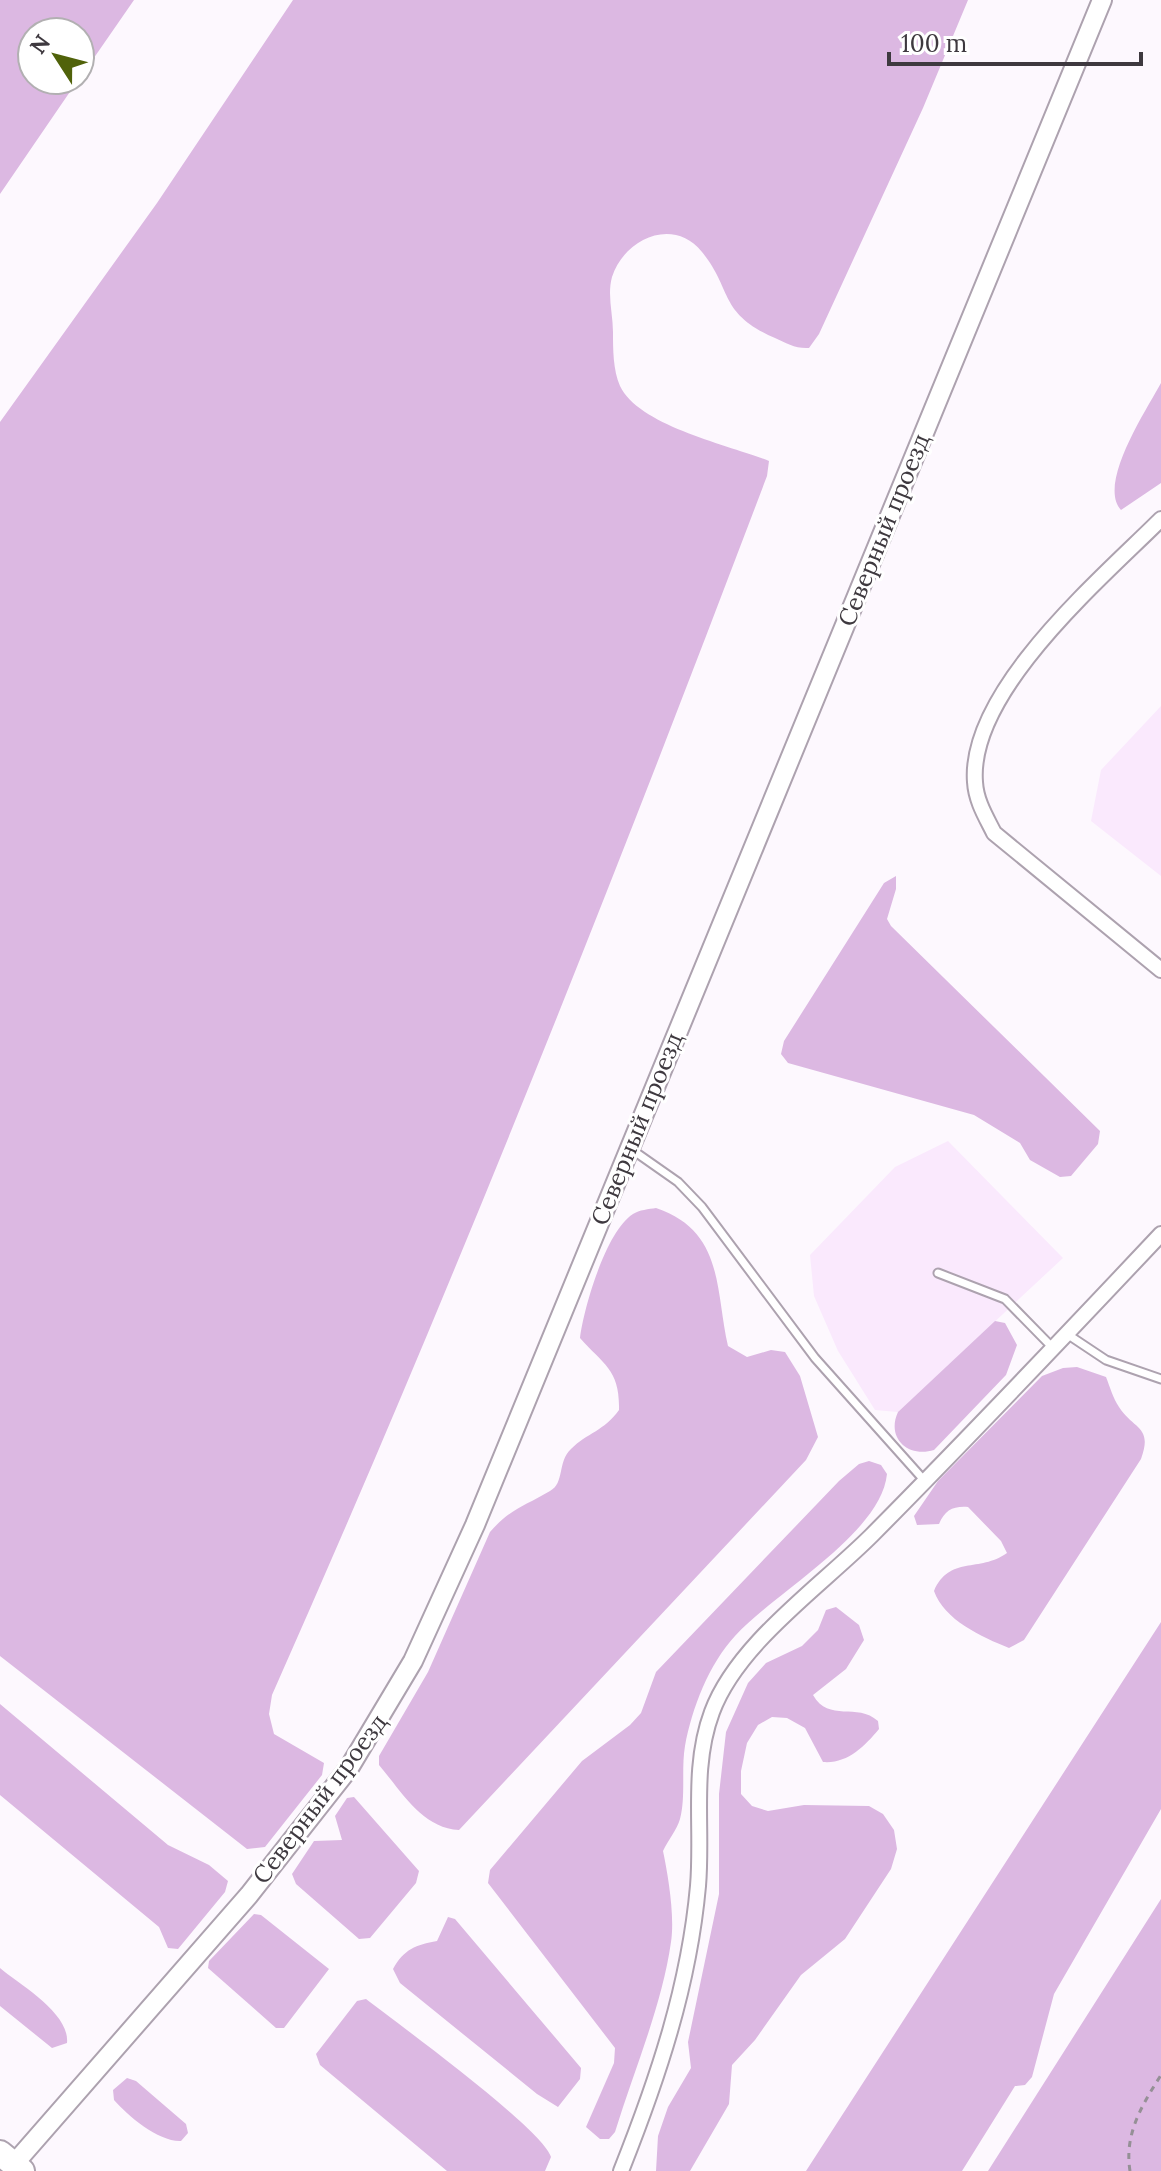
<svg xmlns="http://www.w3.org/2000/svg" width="1161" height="2171" font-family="Lora,serif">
	<rect width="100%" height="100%" fill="#fdf8fe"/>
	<path fill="#fae9fd" d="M1161 706V876L1091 821 1101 770Z
		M948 1141 1063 1258 898 1412 875 1410 838 1351 814 1296 810 1255 895 1167Z"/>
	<path fill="#dcb8e2" d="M0 0H134L80 78V32H32V80H78L0 194Z
		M293 0H968L923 108 819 334 809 348C796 349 786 343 775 338 718 313 733 290 702 252 673 216 624 239 612 277 607 295 613 314 613 332 613 349 613 370 620 386 639 426 729 445 769 461L767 476C612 886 450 1294 272 1695L269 1714 274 1734 324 1763 322 1775 265 1847 247 1849 0 1656V422L157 203Z
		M1161 383V483L1121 510C1097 484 1147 409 1161 383Z
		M896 876V889L887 919 891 926 1100 1131 1098 1144 1071 1176 1060 1177 1030 1160 1020 1143 974 1115 788 1063 781 1054 784 1041 884 883Z
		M656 1208C724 1231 715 1289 728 1346L747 1357 771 1350 785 1352 800 1376 818 1437 806 1460 459 1830C422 1828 402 1792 379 1765V1756L428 1672 490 1532C511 1508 525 1506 550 1491 565 1483 557 1462 571 1449 587 1433 604 1431 619 1410 620 1370 604 1365 580 1338 584 1307 606 1231 633 1214 639 1210 649 1209 656 1208Z
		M995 1321 1005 1323 1017 1345 1006 1375 934 1450C908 1458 886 1438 898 1412Z
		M1077 1367 1106 1377C1110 1387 1113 1398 1119 1407 1134 1430 1153 1426 1141 1459L1024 1640 1009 1648C982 1637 944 1620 934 1591 950 1555 979 1573 1007 1553L1001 1541 968 1507C953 1506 945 1510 939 1524L917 1525 914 1516 938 1481 1042 1376 1063 1368Z
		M869 1461 881 1465 887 1474C881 1534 775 1592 735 1636 709 1664 692 1708 685 1746 681 1769 686 1796 680 1819 677 1830 668 1840 663 1851 668 1875 675 1916 671 1942 662 2006 634 2070 615 2132L609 2139H600L586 2127 614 2063 615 2048 488 1883 490 1870 582 1761 630 1725 641 1713 656 1672 839 1481 859 1464Z
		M836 1607 859 1625 864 1640 846 1669 813 1695C829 1723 857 1702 878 1721L879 1729C864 1747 847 1764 823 1762L805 1728 787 1718 772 1717 758 1725 747 1743 741 1771V1794L752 1806 768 1811 804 1805 869 1806 883 1814 894 1830 897 1849 891 1869 845 1939 801 1975 755 2040 732 2065 729 2104 690 2171H656L658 2136 668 2107 691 2068 688 2042 719 1894V1794L726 1732 748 1683 766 1663 802 1646 818 1630 826 1610Z
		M1161 1622V1809L1054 1994 1032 2077 1025 2085 1015 2086 962 2171H806Z
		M0 1704 168 1845 209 1865 228 1881 225 1892 178 1949 168 1948 159 1927 0 1795Z
		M354 1797 419 1871 416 1883 370 1938 359 1939 296 1884 292 1874 314 1841 342 1840 335 1816 347 1798Z
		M1161 1899V2171H988Z
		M254 1914 261 1915 329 1969 284 2028H276L208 1968 209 1961Z
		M448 1917 455 1919 581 2068 580 2079 558 2107 537 2094 400 1983 393 1969C404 1949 416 1945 437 1941Z
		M0 1968C20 1985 70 2013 67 2043L52 2048 0 2006Z
		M366 1999C397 2023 544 2130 551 2157L545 2171H447L320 2065 316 2054 357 2001Z
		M127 2078 136 2081 186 2124 188 2133 181 2141C159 2142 128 2116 114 2100L113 2090Z"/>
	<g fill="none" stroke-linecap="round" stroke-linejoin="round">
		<defs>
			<path id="service" d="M631 1149 678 1182 702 1207 815 1358 923 1479
				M938 1273 1005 1299 1053 1348
				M1067 1334 1106 1360 1161 1379"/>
			<path id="minor" d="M1161 519C1102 578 968 691 975 782 976 801 986 817 994 833L1161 970
				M621 2171C658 2078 689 1986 698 1886 703 1828 691 1768 712 1712 737 1644 820 1587 872 1535 970 1436 1066 1335 1161 1234"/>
			<path id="tertiary" d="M14 2164 249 1895 349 1768 413 1661 475 1525 1102 0"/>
			<path id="primary" d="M0 2153 22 2171"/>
		</defs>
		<use href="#service" stroke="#ada2af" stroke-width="11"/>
		<use href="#minor" stroke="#ada2af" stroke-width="18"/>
		<use href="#tertiary" stroke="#ada2af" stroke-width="22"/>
		<use href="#primary" stroke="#ada2af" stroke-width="28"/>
		<path stroke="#959096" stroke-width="3" stroke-dasharray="6 6" stroke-linecap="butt" d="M1130 2171C1124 2134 1142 2105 1161 2075"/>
		<use href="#service" stroke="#fff" stroke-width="7"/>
		<use href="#minor" stroke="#fff" stroke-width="14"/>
		<use href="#tertiary" stroke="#fff" stroke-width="18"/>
		<use href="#primary" stroke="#fff" stroke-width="24"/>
	</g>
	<g text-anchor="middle" stroke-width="6" stroke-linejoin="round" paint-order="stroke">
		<g font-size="24" fill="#3e393f" stroke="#fff">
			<text transform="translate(884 530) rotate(-68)" y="8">Северный проезд</text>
			<text transform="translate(637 1129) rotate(-68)" y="8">Северный проезд</text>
			<text transform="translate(320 1799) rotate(-53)" y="8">Северный проезд</text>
		</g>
	</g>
	<g transform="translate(56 56) rotate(306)"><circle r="38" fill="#ffffff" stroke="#b2b0b2" stroke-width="2"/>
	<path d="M0-6L14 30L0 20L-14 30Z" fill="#50620a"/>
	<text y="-12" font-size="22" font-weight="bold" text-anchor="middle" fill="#3e393f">N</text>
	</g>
	<path d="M889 52v12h252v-12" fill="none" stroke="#3e393f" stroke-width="4"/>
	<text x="901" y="52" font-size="24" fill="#3e393f" stroke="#ffffff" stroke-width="6" paint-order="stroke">100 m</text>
</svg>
